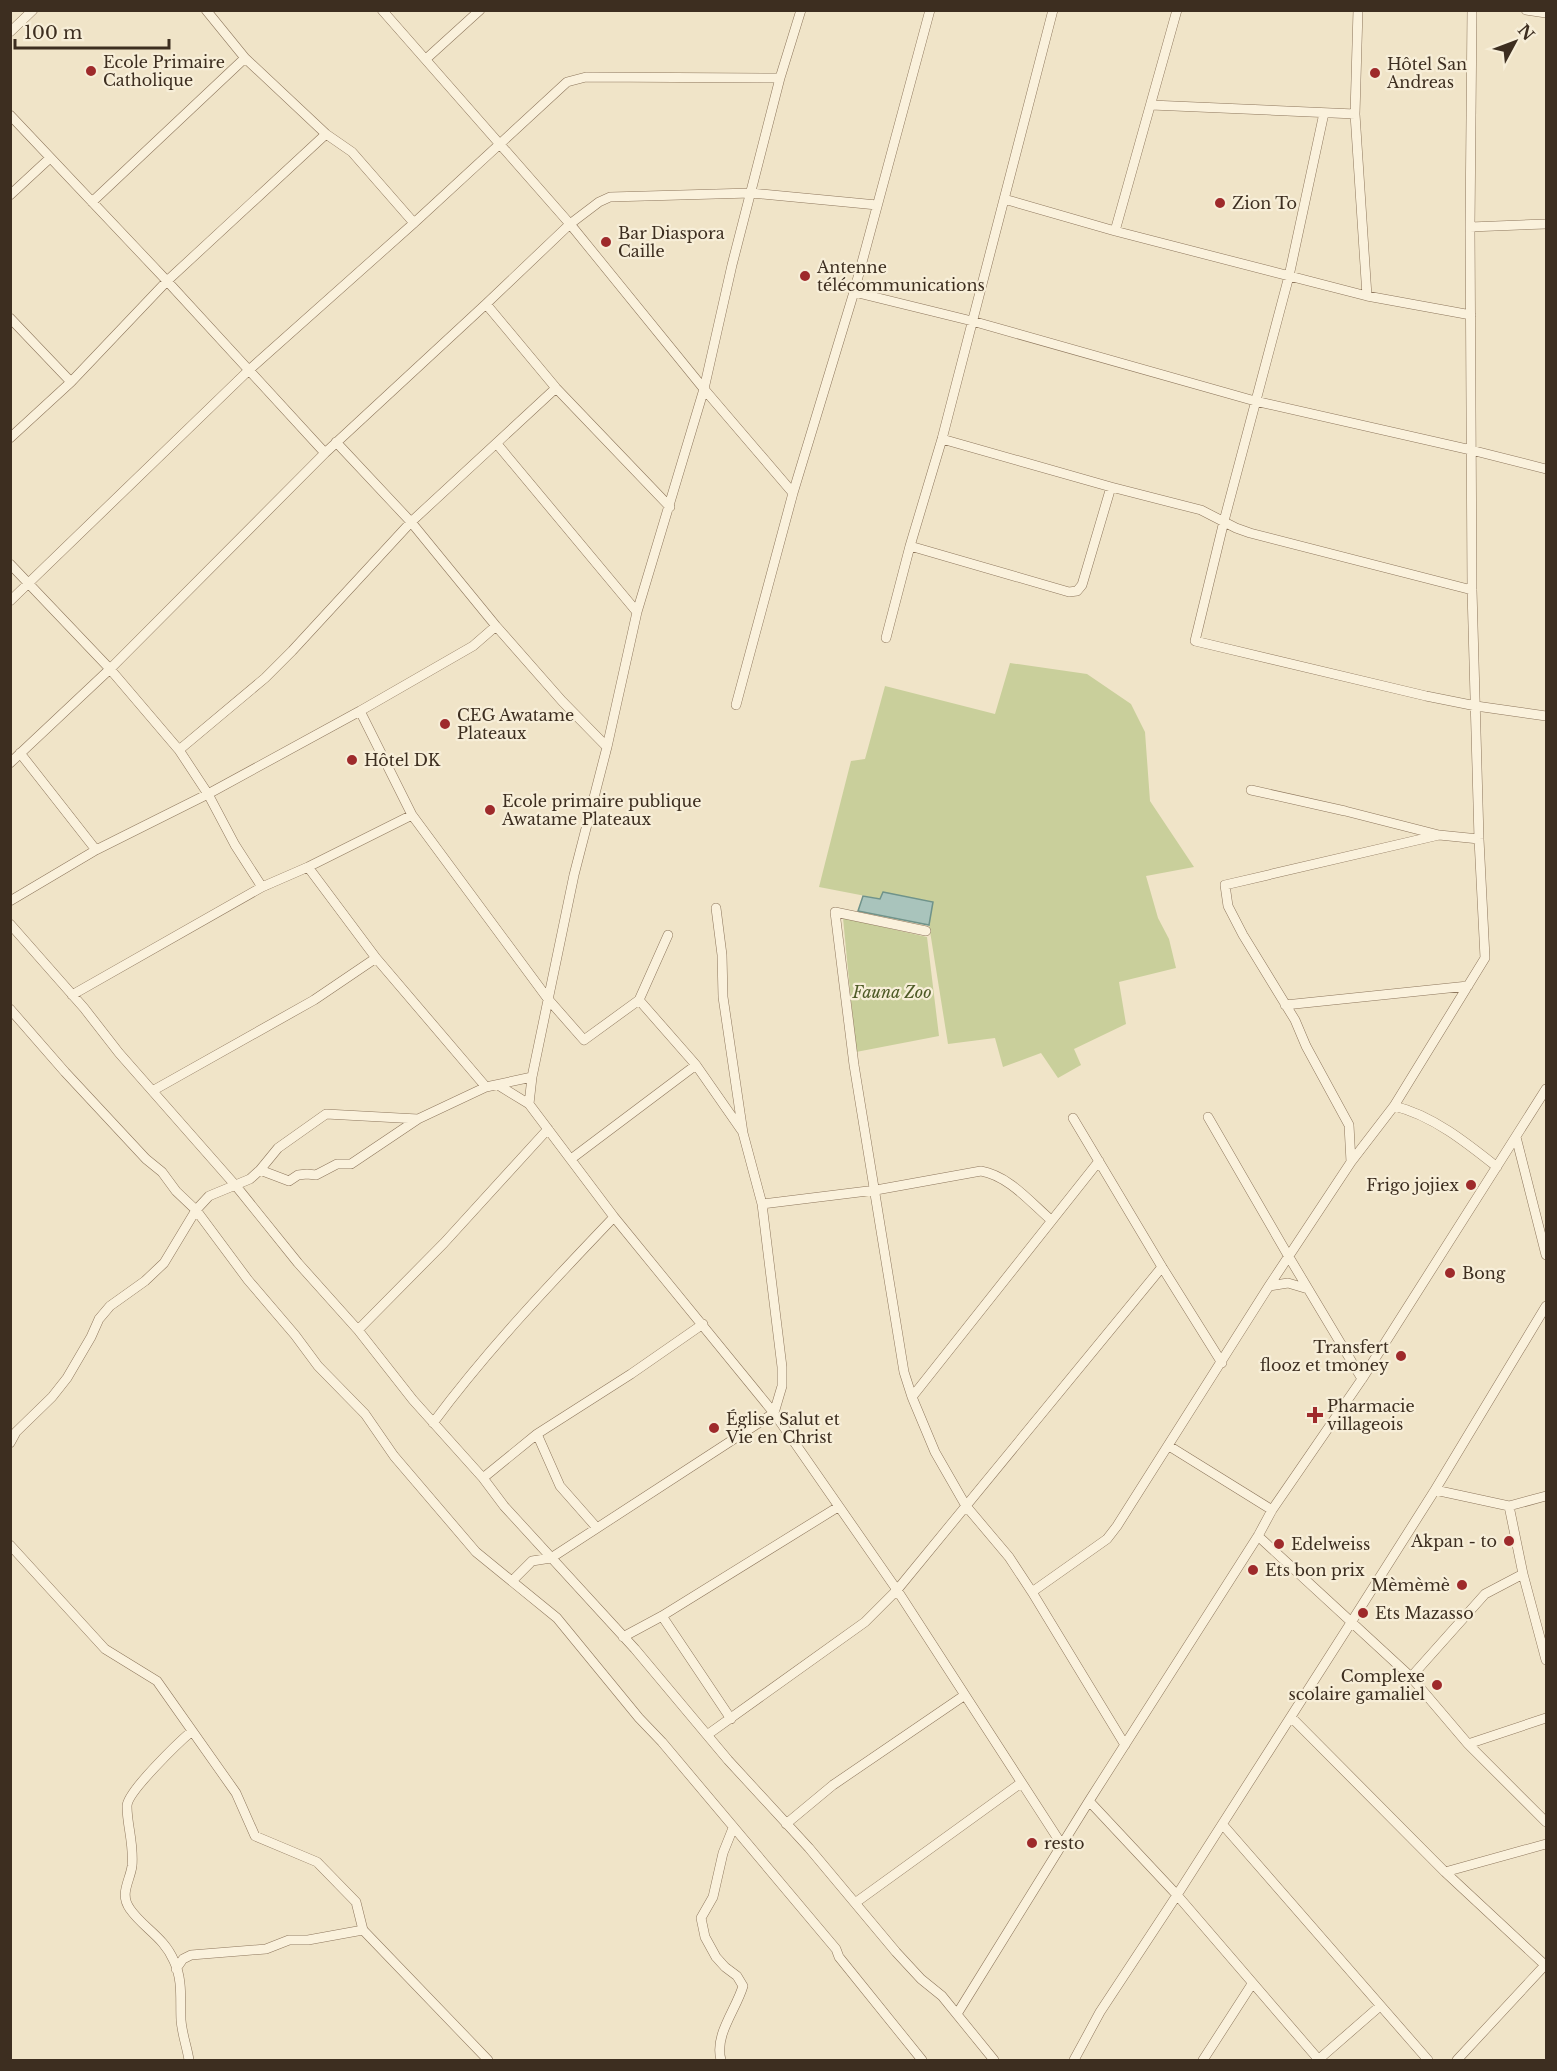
<svg xmlns="http://www.w3.org/2000/svg" width="1557" height="2071" font-family="'Libre Baskerville',serif">
	<rect width="100%" height="100%" fill="#f0e4c8"/>
	<path fill="#c9cf9b" d="M1010 663 1087 674 1131 704 1145 732 1150 801 1194 867 1146 876 1158 918 1169 939 1176 968 1119 982 1126 1024 1074 1049 1081 1065 1058 1078 1041 1053 1003 1067 995 1038 948 1044 929 925 932 902 883 893 881 899 819 887 851 761 865 759 885 686 995 714Z
		M843 918 927 937 939 1036 856 1052Z"/>
	<path fill="#a9c4bc" stroke="#6f938a" stroke-width="1.5" d="M883 892 933 902 929 925 858 911 863 896 880 899Z"/>
	<g fill="none" stroke-linecap="round" stroke-linejoin="round">
		<defs>
			<path id="minor" d="M206 10 245 58 326 134 352 152 414 223
				M382 10 570 224 704 389 793 493
				M1358 10 1355 114 1367 296
				M1526 10 1546 13
				M10 32 33 10
				M426 59 480 10
				M1151 105 1355 114
				M1324 113 1289 276 1224 521 1195 641 1426 696 1476 706 1546 716
				M10 115 167 281 325 453
				M10 195 50 158
				M1004 199 1115 231 1367 296 1471 315
				M92 202 245 58
				M1470 227 1546 224
				M1115 231 1177 10
				M854 292 972 321 1255 401 1471 450 1546 469
				M486 304 556 388 670 507
				M10 318 71 382
				M10 438 71 382 167 281 326 134
				M942 439 1111 487 1201 510 1236 528 1250 533 1472 590
				M336 442 411 522 496 626 562 701 607 747
				M497 444 637 612
				M910 546 1069 592 1077 591 1082 585 1111 487
				M10 564 110 669 179 750 208 794 235 845 262 887
				M10 601 249 370 414 223 567 82 586 77 780 78
				M886 638 910 546 942 439 1053 10
				M736 705 793 493 854 292 930 10
				M360 711 412 815 548 999 584 1040 639 1000 668 935
				M179 750 265 678 292 651 411 522 556 388
				M20 753 96 850
				M10 763 110 669 325 453 486 304 570 224 599 202 610 197 751 193 877 205
				M1251 790 1345 811 1439 835 1479 839
				M308 867 376 958 486 1087
				M10 901 96 850 208 794 360 711 473 646 496 626
				M10 924 84 1008 119 1053 236 1186 298 1263 358 1330 413 1400 483 1478 504 1506 635 1649 728 1760 809 1848 896 1952 921 1979 942 1996 994 2060
				M926 931 835 912 854 1065 904 1372 912 1397 935 1452 966 1506 1009 1557 1032 1592 1125 1745
				M72 995 262 887 308 867 412 815
				M639 1000 696 1065 742 1131
				M1285 1005 1468 986
				M10 1009 65 1072 146 1159 162 1172 176 1191 196 1210 248 1280 295 1335 318 1366 365 1414 394 1456 476 1552 557 1618 639 1718 662 1742 836 1949 839 1957 922 2060
				M498 1085 529 1104 614 1217 774 1413 897 1590 1062 1845
				M154 1090 314 1000 376 958
				M529 1104 532 1077 574 875 607 747 637 612 704 389 732 265 780 78 801 10
				M1394 1106C1432 1115 1467 1143 1497 1167
				M1208 1117 1289 1257 1362 1379
				M1073 1118 1162 1267 1222 1363
				M1516 1137 1546 1255
				M571 1159 696 1065
				M1351 1162 1349 1125 1306 1046 1295 1020 1243 935 1228 906 1225 885 1439 835
				M260 1170 289 1181 298 1175 307 1174 316 1175 337 1164H351L418 1119 486 1087 532 1077
				M762 1204 876 1190 981 1171C1009 1176 1030 1202 1051 1220
				M1269 1286 1288 1283 1308 1289
				M358 1330 444 1243 548 1129
				M912 1397 1099 1161
				M433 1423C488 1349 551 1283 614 1217
				M537 1434 560 1486 597 1528
				M10 1443 16 1432 52 1397 67 1378 91 1337 99 1319 110 1306 145 1281 164 1263 196 1210 209 1196 250 1179 260 1170 278 1148 326 1114 418 1119
				M1169 1446 1272 1510
				M483 1478 537 1434 631 1374 703 1324
				M1435 1490 1509 1506 1546 1496
				M1509 1506 1523 1574 1546 1660
				M1258 1536 1411 1677 1468 1744 1546 1822
				M10 1545 105 1649 157 1681 236 1793 255 1836 317 1862 356 1902 363 1930 488 2060
				M512 1581 532 1561 551 1558 774 1413 782 1386V1367L762 1204 743 1133 723 997 722 955 716 908
				M1032 1592 1107 1539 1117 1526 1269 1286 1351 1162 1394 1106 1485 958 1479 839 1472 590 1470 227 1472 10
				M662 1616 731 1719
				M623 1637 662 1616 838 1507
				M1411 1677 1485 1594 1523 1574
				M1291 1717 1445 1872 1546 1966
				M707 1735 865 1622 897 1590 1162 1267
				M1468 1744 1546 1718
				M1089 1801 1177 1895 1319 2060
				M786 1824 833 1785 965 1695
				M1223 1825 1428 2060
				M1445 1872 1546 1844
				M855 1903 1021 1783
				M176 1969 183 1959 191 1955 266 1949 289 1940H308L363 1930
				M957 2014 1089 1801 1258 1536 1272 1510 1362 1379 1546 1089
				M189 2060C187 2047 182 2034 181 2020 180 2000 183 1980 174 1961 164 1937 143 1928 130 1909 119 1894 130 1881 132 1866 134 1843 127 1826 127 1806 127 1792 179 1742 192 1731
				M721 2060C714 2035 736 2010 743 1986L737 1976 725 1967 716 1957 705 1937 701 1918 713 1897 723 1853 733 1828
				M1074 2060 1100 2012 1177 1895 1352 1621 1435 1490 1546 1306
				M1203 2060 1252 1984
				M1318 2060 1380 2006
				M1457 2060 1546 1964"/>
		</defs>
		<use href="#minor" stroke="#8d765c" stroke-width="10"/>
		<use href="#minor" stroke="#faf1dc" stroke-width="9"/>
	</g>
	<g fill="#9e2a2b" stroke="#f7eed8" stroke-width="2">
		<circle cx="91" cy="71" r="6"/>
		<circle cx="1375" cy="73" r="6"/>
		<circle cx="1220" cy="203" r="6"/>
		<circle cx="606" cy="242" r="6"/>
		<circle cx="805" cy="276" r="6"/>
		<circle cx="445" cy="724" r="6"/>
		<circle cx="352" cy="760" r="6"/>
		<circle cx="490" cy="810" r="6"/>
		<circle cx="1471" cy="1185" r="6"/>
		<circle cx="1450" cy="1273" r="6"/>
		<circle cx="1401" cy="1356" r="6"/>
		<path d="M1312 1406h6v6h6v6h-6v6h-6v-6h-6v-6h6z"/>
		<circle cx="714" cy="1428" r="6"/>
		<circle cx="1509" cy="1541" r="6"/>
		<circle cx="1279" cy="1544" r="6"/>
		<circle cx="1253" cy="1570" r="6"/>
		<circle cx="1462" cy="1585" r="6"/>
		<circle cx="1363" cy="1613" r="6"/>
		<circle cx="1437" cy="1685" r="6"/>
		<circle cx="1032" cy="1843" r="6"/>
	</g>
	<g text-anchor="middle" stroke-width="4.5" stroke-linejoin="round" paint-order="stroke">
		<g font-size="16" fill="#3d2e20" stroke="#f7eed8" text-anchor="start">
			<text x="103" y="68">Ecole Primaire<tspan x="103" dy="18">Catholique</tspan></text>
			<text x="1387" y="70">Hôtel San<tspan x="1387" dy="18">Andreas</tspan></text>
			<text x="1232" y="209">Zion To</text>
			<text x="618" y="239">Bar Diaspora<tspan x="618" dy="18">Caille</tspan></text>
			<text x="817" y="273">Antenne<tspan x="817" dy="18">télécommunications</tspan></text>
			<text x="457" y="721">CEG Awatame<tspan x="457" dy="18">Plateaux</tspan></text>
			<text x="364" y="766">Hôtel DK</text>
			<text x="502" y="807">Ecole primaire publique<tspan x="502" dy="18">Awatame Plateaux</tspan></text>
			<text x="1459" y="1191" text-anchor="end">Frigo jojiex</text>
			<text x="1462" y="1279">Bong</text>
			<text x="1389" y="1353" text-anchor="end">Transfert<tspan x="1389" dy="18">flooz et tmoney</tspan></text>
			<text x="1327" y="1412">Pharmacie<tspan x="1327" dy="18">villageois</tspan></text>
			<text x="726" y="1425">Église Salut et<tspan x="726" dy="18">Vie en Christ</tspan></text>
			<text x="1497" y="1547" text-anchor="end">Akpan - to</text>
			<text x="1291" y="1550">Edelweiss</text>
			<text x="1265" y="1576">Ets bon prix</text>
			<text x="1450" y="1591" text-anchor="end">Mèmèmè</text>
			<text x="1375" y="1619">Ets Mazasso</text>
			<text x="1425" y="1682" text-anchor="end">Complexe<tspan x="1425" dy="18">scolaire gamaliel</tspan></text>
			<text x="1044" y="1849">resto</text>
		</g>
		<g font-size="16" font-style="italic" fill="#4d5a26" stroke="#f7eed8">
			<text x="892" y="998">Fauna Zoo</text>
		</g>
	</g>
	<rect width="1557" height="2071" fill="none" stroke="#3d2e20" stroke-width="24"/>
	<g transform="translate(1515 42) rotate(49)" stroke="#f7eed8" stroke-width="4.5" paint-order="stroke">
	<path d="M0-4.5L10 22L0 15L-10 22Z" fill="#3d2e20"/>
	<text y="-9" font-size="16" font-weight="bold" text-anchor="middle" fill="#3d2e20">N</text>
	</g>
	<path d="M15 39v9h154v-9" fill="none" stroke="#3d2e20" stroke-width="3"/>
	<text x="24" y="39" font-size="18" fill="#3d2e20" stroke="#f7eed8" stroke-width="4.5" paint-order="stroke">100 m</text>
</svg>
